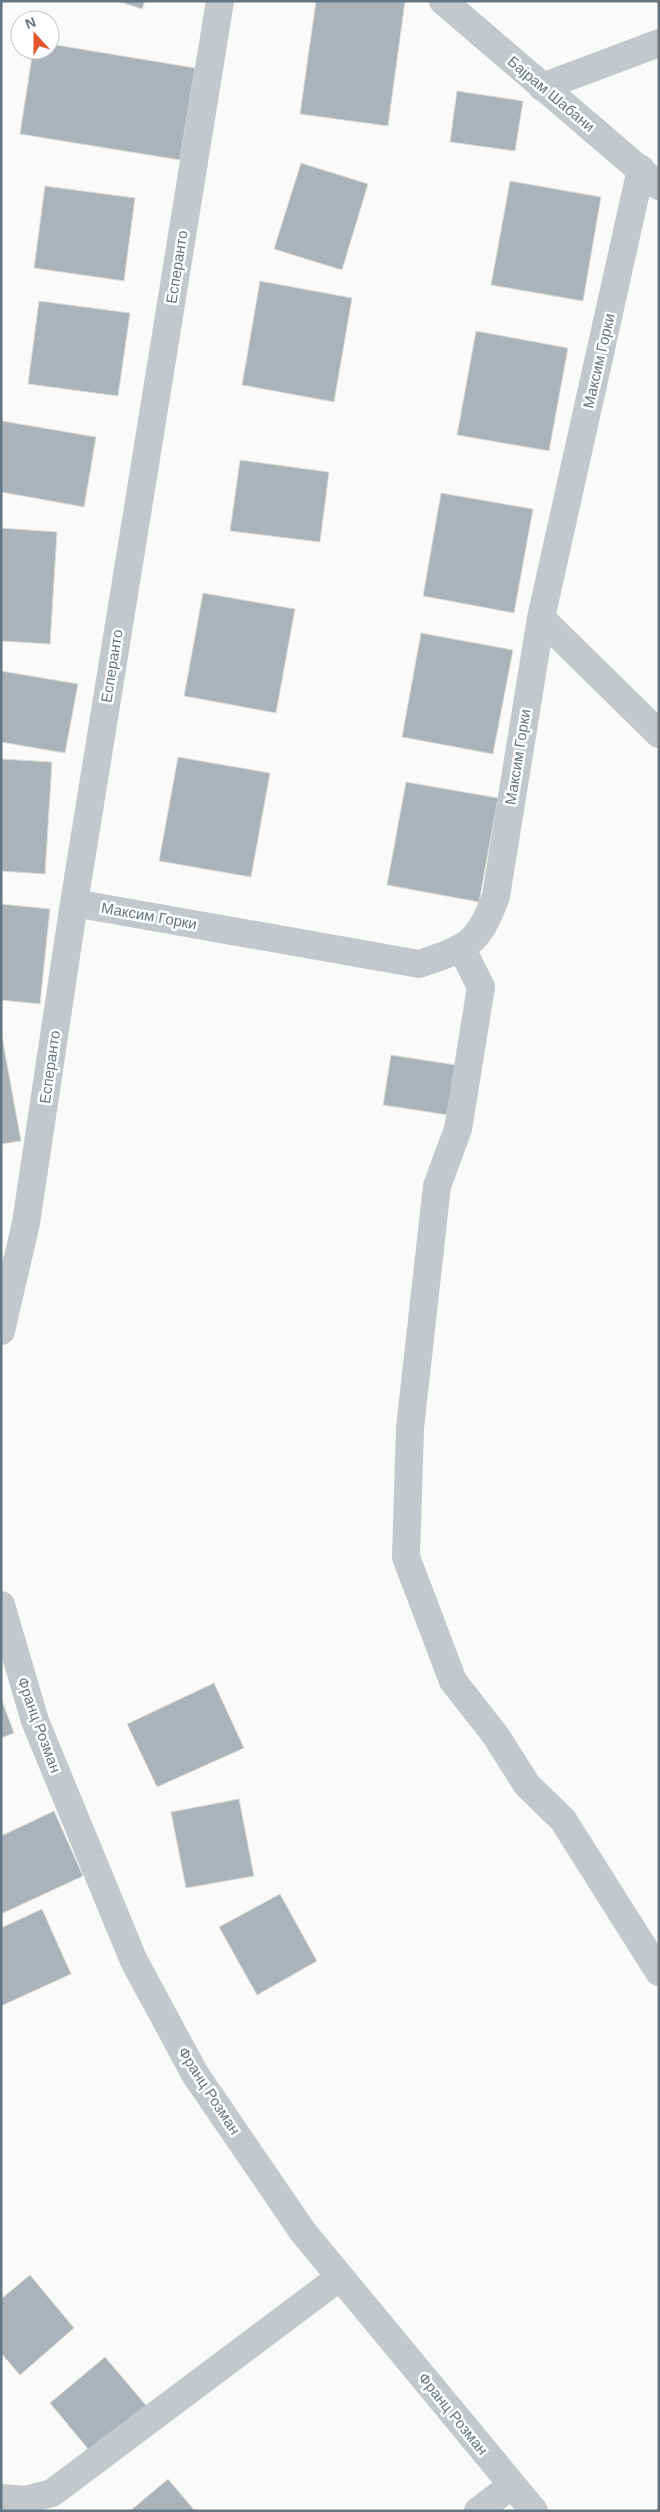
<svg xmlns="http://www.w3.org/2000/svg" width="660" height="2512" font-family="Helvetica,sans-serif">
	<rect width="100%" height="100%" fill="#fafaf8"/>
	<path fill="#aab3b9" stroke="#dcdcda" d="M118 1H145L142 9Z
		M316 1H405L388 126 300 114Z
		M50 44 195 68 180 160 20 134 33 50H50Z
		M457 91 523 101 515 151 450 142Z
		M301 163 368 184 342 270 274 249Z
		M510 181 601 197 583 301 491 285Z
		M45 186 135 198 124 281 34 268Z
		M260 281 352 298 334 402 242 385Z
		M39 301 130 313 118 396 28 384Z
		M476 331 568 348 549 451 457 435Z
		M2 421 96 437 84 507 1 492Z
		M240 460 329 472 320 542 230 531Z
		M441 493 533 509 514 613 423 596Z
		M1 528 57 532 50 644 1 641Z
		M203 593 295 609 276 713 184 696Z
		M421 633 513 650 493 754 402 737Z
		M1 671 78 684 65 753 1 742Z
		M178 757 270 773 251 877 159 861Z
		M1 759 52 762 45 874 1 871Z
		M406 782 498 798 479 902 387 885Z
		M1 904 50 909 40 1004 1 1000Z
		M1 1031 21 1141 1 1144Z
		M391 1055 456 1065 448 1115 383 1105Z
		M214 1683 244 1748 157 1787 127 1724Z
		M1 1698 14 1733 1 1738Z
		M239 1799 254 1876 186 1888 171 1812Z
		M54 1811 83 1876 1 1914V1836Z
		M280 1894 317 1961 257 1995 219 1927Z
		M42 1909 71 1974 1 2006V1928Z
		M30 2275 74 2328 20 2375 1 2353V2299Z
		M105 2357 150 2410 94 2456 50 2403Z
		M168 2479 195 2511H130Z"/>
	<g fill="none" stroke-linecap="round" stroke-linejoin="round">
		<path stroke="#c3c8cc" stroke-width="28" d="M443 1 659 186
			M542 87 659 43
			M541 618 659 734
			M74 903 419 964C466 948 478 946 496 896L541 618 641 169
			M462 949 481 987 458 1129 437 1186 410 1428 406 1557 453 1681 496 1736 527 1785 563 1820 659 1972
			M1 1331 26 1223 74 903 220 1
			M1 1605 35 1721 134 1961 195 2074 303 2232 534 2511
			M1 2498 25 2500 52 2493 340 2277
			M478 2511 512 2485"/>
	</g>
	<g text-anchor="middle" stroke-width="5" stroke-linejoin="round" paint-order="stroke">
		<g font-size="15" fill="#657683" stroke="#fff">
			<text transform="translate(551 94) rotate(40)" y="5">Бајрам Шабани</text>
			<text transform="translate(177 267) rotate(-81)" y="5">Есперанто</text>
			<text transform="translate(599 361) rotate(-77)" y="5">Максим Горки</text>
			<text transform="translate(112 666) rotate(-81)" y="5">Есперанто</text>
			<text transform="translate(518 757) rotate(-81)" y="5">Максим Горки</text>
			<text transform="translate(149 916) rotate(10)" y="5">Максим Горки</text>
			<text transform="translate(50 1067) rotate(-82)" y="5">Есперанто</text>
			<text transform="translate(39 1725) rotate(70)" y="5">Франц Розман</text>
			<text transform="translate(209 2091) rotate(57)" y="5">Франц Розман</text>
			<text transform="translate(453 2414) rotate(51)" y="5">Франц Розман</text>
		</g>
	</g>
	<rect width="660" height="2512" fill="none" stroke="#657683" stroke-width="5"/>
	<g transform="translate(35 35) rotate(339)"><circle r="24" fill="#ffffff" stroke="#c1c8cd"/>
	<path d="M0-4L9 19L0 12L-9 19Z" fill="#e4572e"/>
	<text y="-8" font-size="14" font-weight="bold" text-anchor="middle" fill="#657683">N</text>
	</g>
</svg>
